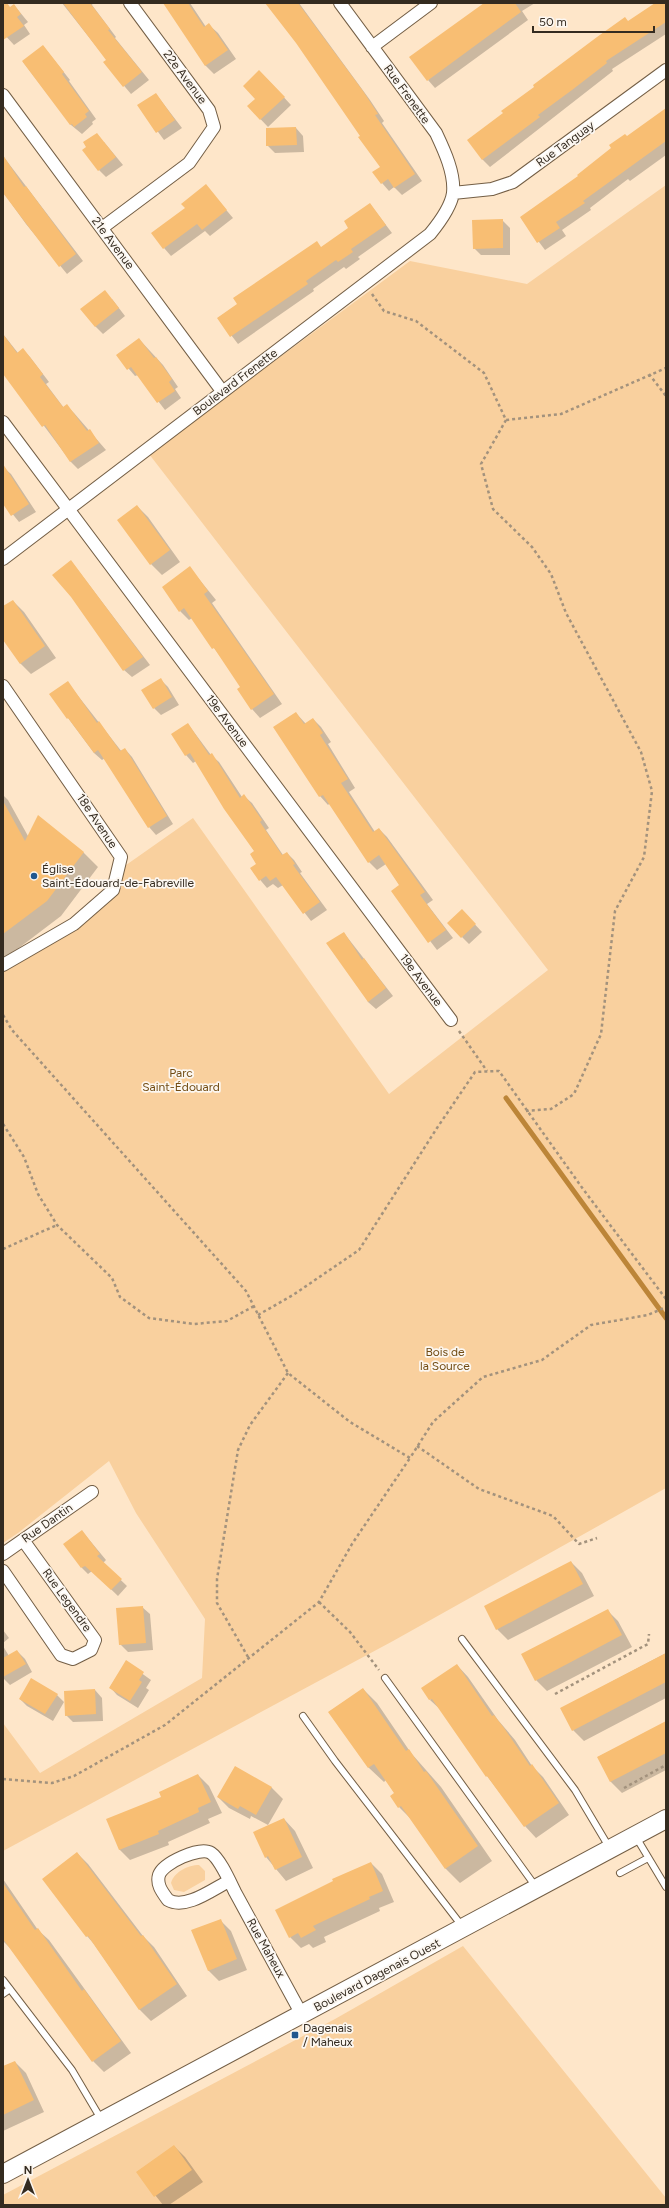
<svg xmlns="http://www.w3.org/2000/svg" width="669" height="2208" font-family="Figtree,sans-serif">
	<rect width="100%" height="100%" fill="#fee6c9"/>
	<path fill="#f9d09e" d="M666 185V1488L393 1641 3 1851V1723L40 1773 202 1678 205 1619 136 1513 109 1461 18 1533 3 1543V962L18 956 106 905 119 870 193 818 389 1094 548 970 149 454 410 261 527 284Z
		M199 1865 205 1871V1880L184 1892 174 1890 171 1883C174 1872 188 1865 199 1865Z
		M463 1946 666 2198V2205H3V2195L335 2019Z"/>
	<path fill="#0003" d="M62 3H93L92 5 116 37 115 38 149 80 131 94 104 62 107 60Z
		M165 3H190L206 27 209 25 218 33 236 59 214 74 205 65Z
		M266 3H299L370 100 384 121 382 123 422 181 402 195 394 187 389 191 382 183 381 167 361 136 297 42Z
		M486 3H535L522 11 528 20 435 88 428 80Z
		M656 3H666V34L612 69 613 71 490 167 483 160 468 140 628 22Z
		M14 5 28 22 24 25 30 34 14 45 3 33V13Z
		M43 46 70 80 69 81 96 119 92 122 93 124 82 134 71 125 23 62Z
		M267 79 291 105 268 127 248 106 256 99Z
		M156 94 182 128 164 140 139 106Z
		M666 110V155L630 181 628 179 590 208 591 210 562 230 566 236 545 250 521 218 579 177Z
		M296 128 303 136 304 152 275 153 267 145Z
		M104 142 123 165 106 177 99 170Z
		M3 156 83 261 67 274 26 224 3 192Z
		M206 186 233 218 210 236 205 231 171 256 164 248 186 208Z
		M370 204 392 233 358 257 360 259 346 269 344 267 313 289 314 291 238 344 218 318 350 228Z
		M502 220 510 228V255H481L474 248Z
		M112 299 125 316 103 334 95 326Z
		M3 334 18 353 23 350 30 357 49 382 46 384 64 408 67 406 74 413 106 450 78 469 71 462 3 371Z
		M139 339 163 365 178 387 175 389 181 398 165 410 138 375 135 376 117 355Z
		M3 467 11 474 36 512 19 522 3 502Z
		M137 506 148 517 180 562 162 575 151 564Z
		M71 561 150 665 132 677 124 670Z
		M190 568 216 600 212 603 282 704 260 718 252 709 242 687 220 656 192 618 189 620 180 611Z
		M13 601 24 612 56 658 31 674 20 663 3 638V608Z
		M160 679 168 687 179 705 161 715 154 708Z
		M68 683 122 752 125 749 132 757 173 824 156 835 149 827 105 758 102 760 94 753 51 695Z
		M296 713 306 724 313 719 321 727 331 742 328 744 355 788 349 792 375 832 379 829 387 837 433 900 427 904 453 938 437 950 392 891 400 886 386 864 377 870 369 862 330 803 328 805 320 796Z
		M188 724 211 755 219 762 242 797 244 796 252 803 269 828 266 830 283 855 287 853 294 860 302 872 300 873 327 910 311 921 283 885 278 888 273 884 267 888 251 869 258 864 255 852 196 761 193 763 186 755Z
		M3 795 8 800 28 836 83 852 98 867 61 916 3 960Z
		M469 918 482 932 469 944 462 937Z
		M344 933 393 996 376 1009 368 1002Z
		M82 1531 106 1560 103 1563 127 1586 118 1596 92 1571 88 1574 82 1568Z
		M571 1562 582 1573 594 1596 508 1640 497 1629Z
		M142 1607 150 1614 153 1650 128 1652 120 1644Z
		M607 1610 618 1621 632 1647 547 1691 536 1680Z
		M3 1630 9 1638 3 1643Z
		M3 1646 9 1656 17 1651 25 1659 32 1672 10 1685 3 1678Z
		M666 1653V1698L584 1741 573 1730 562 1708Z
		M126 1662 151 1680 146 1688 149 1690 138 1708 117 1695 110 1687Z
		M457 1665 468 1677 498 1720 515 1740 532 1766 543 1777 569 1815 536 1838 525 1826 487 1776 442 1711 430 1700Z
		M363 1689 377 1703 411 1753 441 1787 492 1861 460 1883 446 1869 411 1819 399 1807 395 1794 386 1780 384 1782 369 1768 329 1712Z
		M95 1690 102 1698 103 1721 73 1722 66 1715 65 1692Z
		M57 1695 64 1702 53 1721 27 1706 20 1699Z
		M666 1723V1770L622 1793 611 1782 598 1757Z
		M235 1767 272 1788 283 1799 268 1825 251 1816 250 1819 229 1808 218 1797Z
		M198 1775 209 1786 222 1813 208 1819 210 1823 168 1842 169 1845 130 1860 119 1849 162 1797Z
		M284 1819 295 1831 313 1868 286 1881 266 1857 255 1833Z
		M77 1853 88 1864 143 1936 154 1947 187 1996 151 2021 140 2010 94 1944 87 1936Z
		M371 1863 382 1874 394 1902 379 1908 380 1911 324 1937 326 1942 313 1948 309 1944 301 1948 290 1937Z
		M3 1879 38 1930 49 1940 131 2053 104 2072 93 2061 11 1949 3 1941Z
		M220 1920 231 1931 247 1970 219 1981 208 1970Z
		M15 2062 26 2073 44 2112 3 2131V2067Z
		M174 2146 185 2157 203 2182 169 2205H163L137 2172Z"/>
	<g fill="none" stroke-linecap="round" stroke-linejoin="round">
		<path stroke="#bc8538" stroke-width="5" d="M506 1098 666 1318"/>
	</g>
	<path fill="#f8be73" d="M3 3H7L10 7 14 4 21 14 17 17 24 26 3 40Z
		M63 3H90L110 29 108 30 142 72 123 87 103 62 106 60Z
		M163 3H188L204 27 209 23 228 50 205 66Z
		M265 3H298L363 91 378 114 375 115 415 174 394 188 388 179 381 184 372 172 380 167 358 137 360 136 296 43Z
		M484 3H515L521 12 427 81 409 57Z
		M655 3H666V22L606 61 607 63 572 90 538 115 540 117 482 160 467 140 503 113 501 111 534 87 533 85 597 37 625 17 628 21Z
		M43 45 64 72 62 74 89 111 85 114 87 117 74 127 72 124 70 125 22 61Z
		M259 70 285 97 260 120 247 106 255 99 243 86Z
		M156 93 175 120 156 133 137 105Z
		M666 108V141L583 201 585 203 556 222 560 228 537 243 520 217 578 176 577 175 611 148 609 145 625 134 627 136Z
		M296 127 297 145 266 146V128Z
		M97 133 116 157 98 171 82 150 86 147 83 142Z
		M3 155 24 187 26 186 76 254 59 267 3 193Z
		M206 184 227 210 202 230 197 224 163 249 151 233 185 208 181 204Z
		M370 203 386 225 351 249 353 252 338 262 336 260 306 281 308 284 230 337 217 318 237 304 233 298 317 241 321 247 348 228 344 221Z
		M503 219V248L473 249 472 220Z
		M105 290 119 308 95 327 80 309Z
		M3 334 17 353 23 348 43 374 40 377 63 407 67 404 87 431 90 429 99 443 70 462 45 425 42 427 3 374Z
		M139 338 154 358 156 357 172 379 169 382 175 391 157 403 131 367 127 370 116 355Z
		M3 464 29 504 11 516 3 504Z
		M137 505 170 550 150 565 117 520Z
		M71 560 143 657 123 671 71 597 52 575Z
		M190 566 208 591 204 594 274 694 251 710 237 689 240 687 214 648 212 649 184 608 179 612 162 587Z
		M13 600 45 646 20 664 3 640V606Z
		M161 678 172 697 153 709 141 690Z
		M68 681 97 723 99 721 120 751 125 748 167 816 148 828 98 750 94 753 68 718 67 719 49 694Z
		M296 712 304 724 313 718 323 733 320 735 348 779 341 783 373 832 379 828 425 892 420 895 446 930 428 943 391 891 399 885 379 855 368 863 323 795 319 797 273 727Z
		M188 723 209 755 212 753 240 798 244 794 262 820 260 822 282 855 287 852 295 864 293 865 320 902 303 914 276 877 270 881 266 876 259 881 250 868 256 864 250 854 254 851 224 809 190 753 185 756 171 734Z
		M3 801 25 841 38 815 84 852 47 901 3 934Z
		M462 909 476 924 461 938 447 923Z
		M344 932 362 960 364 958 386 988 368 1002 326 943Z
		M82 1530 100 1554 97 1556 122 1579 111 1590 85 1566 81 1568 63 1544Z
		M571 1561 583 1584 496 1630 484 1606Z
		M143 1606 146 1643 119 1645 116 1608Z
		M608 1609 622 1635 535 1681 521 1654Z
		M17 1650 26 1664 3 1677V1658Z
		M666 1653V1682L572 1731 560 1708Z
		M126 1660 144 1672 139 1680 142 1682 130 1701 109 1688Z
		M457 1664 492 1716 494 1715 504 1728 530 1766 532 1764 559 1803 524 1827 487 1776 486 1777 432 1699 429 1700 421 1688Z
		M31 1678 58 1694 45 1714 19 1699Z
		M363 1688 406 1751 409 1749 424 1772 426 1771 478 1846 445 1869 401 1806 398 1808 390 1796 394 1793 374 1764 368 1768 328 1712Z
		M95 1689 96 1714 65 1716 64 1691Z
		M666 1721V1753L610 1782 597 1757Z
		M235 1766 272 1787 256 1815 240 1806 238 1809 217 1797Z
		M198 1774 211 1802 198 1808 199 1812 158 1831 159 1834 119 1850 106 1819 161 1797 159 1792Z
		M284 1818 302 1857 275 1870 268 1856 265 1858 253 1832Z
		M77 1852 141 1936 143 1935 177 1984 139 2010 88 1936 86 1937 42 1879Z
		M371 1862 383 1891 369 1897 370 1899 313 1926 316 1930 301 1938 298 1933 289 1938 275 1910 333 1881 332 1879Z
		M3 1883 35 1930 38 1928 82 1991 84 1989 121 2041 92 2062 3 1939Z
		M221 1919 237 1959 208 1971 191 1930Z
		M15 2061 34 2100 3 2115V2066Z
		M174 2145 192 2170 154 2197 136 2172Z"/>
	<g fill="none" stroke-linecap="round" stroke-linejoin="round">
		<defs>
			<path id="service" d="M462 1639 575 1790 609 1847
				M385 1678 536 1887
				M303 1716 335 1761 462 1926
				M636 1837 666 1887
				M620 1873 648 1858
				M3 1980 72 2070 101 2119
				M3 1994 10 1989"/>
			<path id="minor" d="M372 47 431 3
				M3 95 222 391
				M453 193 492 189 513 182 666 70
				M102 228 189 163 214 127 209 110 130 3
				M3 422 451 1020
				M3 559 430 234C439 223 451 207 453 193 455 173 444 150 436 133L340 3
				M3 686 121 857 113 890 74 924 3 965
				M3 1554 92 1492
				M3 1571 61 1655 73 1659 91 1650 95 1640 23 1540
				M229 1881C213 1889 186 1910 168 1900 163 1893 156 1885 159 1875 163 1863 200 1846 211 1853 220 1859 230 1882 235 1892 257 1933 280 1974 302 2015"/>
			<path id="secondary" d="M3 2174 666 1819"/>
		</defs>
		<use href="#service" stroke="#735e45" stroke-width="8"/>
		<use href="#minor" stroke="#735e45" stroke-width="14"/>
		<use href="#secondary" stroke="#735e45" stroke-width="20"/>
		<path stroke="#a3927d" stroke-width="2.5" stroke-dasharray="3 3" stroke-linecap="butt" d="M372 294 384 311 416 321 484 373 506 420 561 414 666 368
			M649 374 666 396
			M506 420 481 464 493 509 532 547 551 574 566 613 641 752 652 791 644 857 615 911 601 1034 574 1094 551 1109 526 1111
			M3 1015 12 1030 246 1291 288 1373 350 1422 410 1458 433 1422 483 1377 542 1360 591 1325 648 1315 666 1307
			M459 1031 487 1071
			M3 1124 24 1157 38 1194 57 1225 112 1278 120 1297 149 1318 194 1324 227 1321 254 1306
			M3 1249 57 1225
			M258 1315 293 1295 359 1250 437 1128 475 1072 499 1071 583 1189 666 1299
			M417 1446 479 1489 553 1516 579 1544 597 1538
			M319 1602 350 1632 379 1670
			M248 1657 217 1603V1579L238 1450 250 1425 288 1373
			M555 1694 644 1646 648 1644 649 1634
			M3 1779 52 1783 74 1776 165 1725 319 1602 352 1544 410 1458
			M624 1788 666 1765"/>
		<use href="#service" stroke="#fff" stroke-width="6"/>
		<use href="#minor" stroke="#fff" stroke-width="12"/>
		<use href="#secondary" stroke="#fff" stroke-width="18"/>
	</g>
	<g fill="#21578f" stroke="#fcf7f1" stroke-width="1.5">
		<circle cx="34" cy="876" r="4"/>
		<rect x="291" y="2031" width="8" height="8" rx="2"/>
	</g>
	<g text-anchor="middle" stroke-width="3.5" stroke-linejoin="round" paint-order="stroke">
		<g font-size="12" fill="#342b20" stroke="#fcf7f1">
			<text transform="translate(185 77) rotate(53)" y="4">22e Avenue</text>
			<text transform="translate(407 94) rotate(54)" y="4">Rue Frenette</text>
			<text transform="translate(565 144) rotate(-36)" y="4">Rue Tanguay</text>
			<text transform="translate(113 243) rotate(53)" y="4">21e Avenue</text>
			<text transform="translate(235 382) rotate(-37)" y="4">Boulevard Frenette</text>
			<text transform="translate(227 721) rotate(53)" y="4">19e Avenue</text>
			<text transform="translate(97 821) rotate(56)" y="4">18e Avenue</text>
			<text transform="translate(421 980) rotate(53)" y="4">19e Avenue</text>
			<text transform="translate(47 1523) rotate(-35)" y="4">Rue Dantin</text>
			<text transform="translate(67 1600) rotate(54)" y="4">Rue Legendre</text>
			<text transform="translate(266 1948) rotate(61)" y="4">Rue Maheux</text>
			<text transform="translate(377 1975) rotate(-28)" y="4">Boulevard Dagenais Ouest</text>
		</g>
		<g font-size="12" fill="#342b20" stroke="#fcf7f1" text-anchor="start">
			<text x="42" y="873">Église<tspan x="42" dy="14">Saint-Édouard-de-Fabreville</tspan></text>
			<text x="303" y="2032">Dagenais<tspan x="303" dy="14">/ Maheux</tspan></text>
		</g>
		<g font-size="12" fill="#724c13" stroke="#fcf7f1">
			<text x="181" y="1077">Parc<tspan x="181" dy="14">Saint-Édouard</tspan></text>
			<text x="445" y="1356">Bois de<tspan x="445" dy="14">la Source</tspan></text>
		</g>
	</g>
	<rect width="669" height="2208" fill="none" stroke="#342b20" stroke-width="8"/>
	<g transform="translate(28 2180)" stroke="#fcf7f1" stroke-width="3" paint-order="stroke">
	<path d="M0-3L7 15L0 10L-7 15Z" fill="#342b20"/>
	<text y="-6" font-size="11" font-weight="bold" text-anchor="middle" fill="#342b20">N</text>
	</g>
	<path d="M533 26v6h121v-6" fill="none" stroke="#342b20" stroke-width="2"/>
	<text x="539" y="26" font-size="12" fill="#342b20" stroke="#fcf7f1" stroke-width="3" paint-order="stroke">50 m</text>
</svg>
